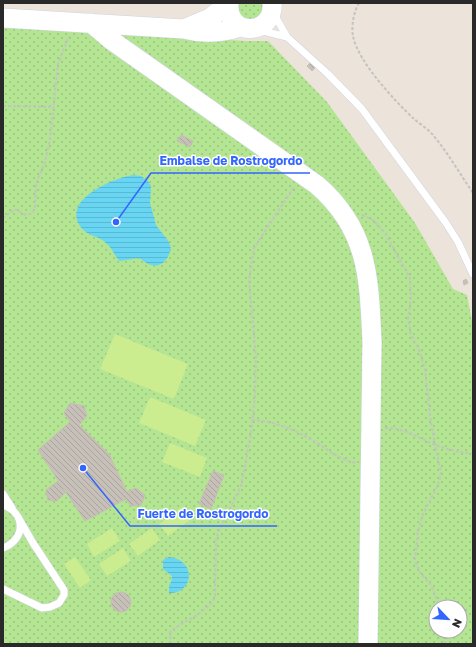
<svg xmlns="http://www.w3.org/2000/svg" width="476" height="647" font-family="'Golos Text',sans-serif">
	<defs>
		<pattern id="park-dots" width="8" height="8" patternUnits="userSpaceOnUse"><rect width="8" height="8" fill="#b4e593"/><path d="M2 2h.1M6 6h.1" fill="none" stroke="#9bc47f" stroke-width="1.8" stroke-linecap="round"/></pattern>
		<pattern id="water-rules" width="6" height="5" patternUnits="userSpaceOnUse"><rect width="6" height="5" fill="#68d6f2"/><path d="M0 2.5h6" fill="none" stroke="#5ab8d0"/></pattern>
		<pattern id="building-back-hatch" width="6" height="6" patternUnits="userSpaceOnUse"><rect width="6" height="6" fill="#c7c0b9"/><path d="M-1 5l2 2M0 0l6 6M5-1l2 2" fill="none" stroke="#aba59f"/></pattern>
	</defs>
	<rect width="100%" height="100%" fill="#ece3da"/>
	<path fill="url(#park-dots)" fill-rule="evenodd" d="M236 3H262L263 11 255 21 240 19Z
		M3 27 246 41H268L327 102 415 223 453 289 467 295 473 326V644H3ZM436 607H460V631H436Z"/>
	<path fill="#cbed8f" d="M115 334 188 364 174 399 100 369Z
		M150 397 206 420 195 446 139 423Z
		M170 443 207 458 200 477 162 462Z
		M182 507 190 520 168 536 159 524Z
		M112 528 120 541 94 557 87 544Z
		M152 528 160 540 138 556 129 544Z
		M123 548 131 561 107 576 99 564Z
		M75 557 91 580 80 588 64 564Z"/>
	<path fill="url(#water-rules)" d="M133 175 141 176 148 181 151 186 150 203 156 225 169 242 171 249 168 257 163 263 156 266 148 264 139 258 120 261C114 256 113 249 107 244 99 235 87 237 80 226 62 199 114 178 133 175Z
		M169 557C198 560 193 595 169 593V585L171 582 172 576 163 569V560Z"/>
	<path fill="url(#building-back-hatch)" stroke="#c7bfb3" d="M310 63 315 68 312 71 307 66Z
		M181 135 193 141 190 147 177 141Z
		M466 279 468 283 464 285 463 281Z
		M70 403 84 406 87 416 79 425 109 454 127 492 136 488 145 495 141 505 131 506 126 499 85 521 38 450 70 422 64 413Z
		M213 471 224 475 211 509 199 504Z
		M58 481 66 492 57 501 48 500 46 490Z
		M111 602a10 10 0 1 1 20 0a10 10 0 1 1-20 0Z"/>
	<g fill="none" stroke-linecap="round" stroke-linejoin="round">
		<defs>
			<path id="lane" d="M274 14 287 37 328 74 362 109 446 223 458 242 473 274
				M259 30 287 37
				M3 494 12 508
				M3 505C26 513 26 539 3 548
				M3 589 42 608 50 607 59 603 64 595V590L33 543 18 517"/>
			<path id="secondary" d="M229 3C226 38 275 36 272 3
				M3 18 184 29C203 34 222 33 240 27
				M91 23 111 40 317 185C369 230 369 279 372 342L368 644
				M186 28 210 18 229 3"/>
		</defs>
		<use href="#lane" stroke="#cfd4e2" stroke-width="8"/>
		<use href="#secondary" stroke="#cfd4e2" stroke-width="20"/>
		<path stroke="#c3c3c3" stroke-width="2" stroke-dasharray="3 2" stroke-linecap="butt" d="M359 3C354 11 351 26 353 36 358 62 395 101 414 119 420 124 428 129 433 135 448 153 460 174 473 193
			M3 106 54 107
			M362 215 373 220 385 233 410 278 411 299 408 319 411 335 419 350 425 369 430 416 435 445 441 473 438 485 423 514 418 532 415 560 419 571 431 585 440 607
			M3 218 15 209 23 214 28 215 33 212 35 206 36 183 45 162 50 139 58 64 69 36
			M252 420C276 421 297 431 317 443 330 451 340 460 356 463
			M385 428C404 427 419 439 436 445 448 450 460 452 473 454
			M444 631 445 644
			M171 644 170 633C174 628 177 627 183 623 194 617 209 609 215 597L216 540 218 533 241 486 251 434 255 396 256 357 249 281 254 248 294 187"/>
		<use href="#lane" stroke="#fff" stroke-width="7"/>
		<use href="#secondary" stroke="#fff" stroke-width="19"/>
	</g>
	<path fill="none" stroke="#36f" stroke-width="1.5" d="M116 222L151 173H310M83 468L130 526H277"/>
	<g fill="#36f" stroke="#fff" stroke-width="1.5">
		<circle cx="116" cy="222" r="4"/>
		<circle cx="83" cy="468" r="4"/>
	</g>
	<g font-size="12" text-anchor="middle" font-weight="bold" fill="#36f" stroke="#fff" stroke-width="3" stroke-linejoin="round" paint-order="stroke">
		<text x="231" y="165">Embalse de Rostrogordo</text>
		<text x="203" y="518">Fuerte de Rostrogordo</text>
	</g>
	<rect width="476" height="647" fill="none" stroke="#292929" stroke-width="8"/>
	<g transform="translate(448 619) rotate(115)"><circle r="19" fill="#ffffff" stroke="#a9a9a9"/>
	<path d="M0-3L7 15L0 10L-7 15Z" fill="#3366ff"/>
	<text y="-6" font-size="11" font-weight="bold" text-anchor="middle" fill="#292929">N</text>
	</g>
</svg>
